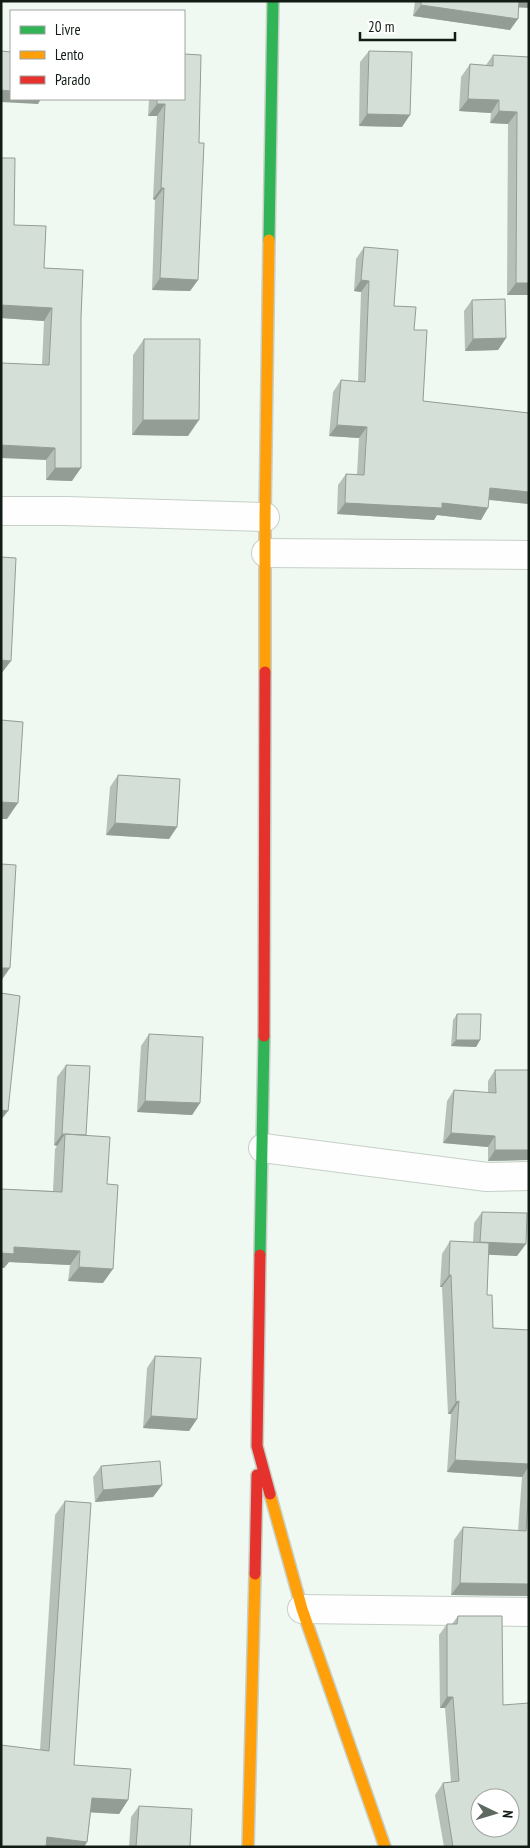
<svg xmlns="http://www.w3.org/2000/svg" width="530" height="1848" font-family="'PT Sans Narrow',sans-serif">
	<rect width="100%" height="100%" fill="#eff9f1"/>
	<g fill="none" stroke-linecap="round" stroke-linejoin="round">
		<defs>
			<path id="street" d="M1 511H66L265 517
				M266 553 529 555
				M263 1148 487 1177 529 1176
				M302 1609 529 1612"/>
			<path id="fast" d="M269 240 273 1
				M260 1255 264 1036"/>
			<path id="slow" d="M265 672V517L269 240
				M270 1494 302 1609 385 1847
				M248 1847 255 1574"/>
			<path id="jam" d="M264 1036 265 672
				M260 1255 257 1446 270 1494
				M255 1574 257 1475"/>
		</defs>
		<use href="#street" stroke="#c6d0c8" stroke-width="30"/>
		<use href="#fast" stroke="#c6d0c8" stroke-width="14"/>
		<use href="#slow" stroke="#c6d0c8" stroke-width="14"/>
		<use href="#jam" stroke="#c6d0c8" stroke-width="14"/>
		<use href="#street" stroke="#fdfefd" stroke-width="28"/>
		<use href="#fast" stroke="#30b455" stroke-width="11"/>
		<use href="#slow" stroke="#ff9f0a" stroke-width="11"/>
		<use href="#jam" stroke="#e5322d" stroke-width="11"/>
	</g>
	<path fill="#b6c0b9" d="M415 1H529L518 8 510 30 413 16Z
		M369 51 402 127 359 126 360 62Z
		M493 55 529 57V295H507L508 124 490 123 491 113 459 111 461 77 470 64 486 65Z
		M149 99H184L199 143 198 280 190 291 152 290 155 200 153 199 157 116H148Z
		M1 158 14 225 44 268 83 270 72 481 46 480V460L42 364 44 321 1 318Z
		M364 247 394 306 414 330 423 401 529 413V504L489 500 481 520 437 515 434 520 337 514 338 485 346 474H357L359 438 329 436 333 392 341 380 358 382 361 292 354 291 356 259Z
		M472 300 506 338 498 350 465 351 464 311Z
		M144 339 188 436 132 435 133 355Z
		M118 775 177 827 169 839 106 835 110 787Z
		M457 1014 480 1040 476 1047 451 1046 453 1020Z
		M149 1034 200 1103 192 1115 137 1112 141 1046Z
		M66 1065 86 1135 107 1184 103 1283 68 1281 70 1265 9 1262 4 1268H1V1189L53 1191 55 1149 57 1146 54 1145 57 1077Z
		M495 1070H529V1160L488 1161V1147L443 1143 447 1101 454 1090 488 1093V1081Z
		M482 1212 517 1256 488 1254 487 1295 493 1328 529 1330V1596L451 1595 454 1540 463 1527 518 1531 522 1477 447 1472 451 1414H448L442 1287H440L442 1254 450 1241 473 1242 474 1223Z
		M155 1356 197 1419 189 1431 143 1428 147 1368Z
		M101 1466 162 1485 153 1497 95 1502 93 1477Z
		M65 1501 74 1765 128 1800 119 1814 91 1812 87 1842 84 1847H1L40 1750 55 1515Z
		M458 1616 503 1705 529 1847H444L435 1795 443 1783 451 1782 445 1708H440L439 1635 447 1624H452Z
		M139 1806 190 1847H129L131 1817Z"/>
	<path fill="#949c96" d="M515 1H529V8L511 7Z
		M421 5 518 19 510 30 413 16Z
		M1 90 11 91V99H41L38 104 1 102Z
		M468 99 499 100 491 113 459 111Z
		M157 104H165L157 116H148Z
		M499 111 517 112 508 124 490 123Z
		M367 114 410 115 402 127 359 126Z
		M161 188H164L155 200 153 199Z
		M160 278 198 280 190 291 152 290Z
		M361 280 369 281 361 292 354 291Z
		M516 283H529V295H507Z
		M1 305 52 308 44 321 1 318Z
		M506 338 498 350 465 351 473 339Z
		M143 420H199L188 436 132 435Z
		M337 425 367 427 359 438 329 436Z
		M1 445 55 448 46 460 1 458Z
		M55 468H81L72 481 46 480Z
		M490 488 529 492V504L483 499Z
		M345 503H442L488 508 481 520 437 515 434 520 337 514Z
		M1 660 11 661 1 674Z
		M1 802 18 803 7 819H1Z
		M115 823 177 827 169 839 106 835Z
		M1 968H10L1 981Z
		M456 1040H480L476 1047 451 1046Z
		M145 1101 200 1103 192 1115 137 1112Z
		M1 1110 8 1111 1 1120Z
		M451 1133 495 1136 488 1147 443 1143Z
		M62 1134 86 1135 65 1134 57 1146 54 1145Z
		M495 1150H529V1160L488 1161Z
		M480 1242 526 1244 517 1256 472 1254Z
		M14 1247 80 1251 70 1265 9 1262 4 1268H1V1253Z
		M79 1267 113 1269 103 1283 68 1281Z
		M449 1275H451L442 1287H440Z
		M459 1401 451 1414H448L456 1402Z
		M151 1416 197 1419 189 1431 143 1428Z
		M455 1460 529 1464V1466L522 1477 447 1472Z
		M162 1485 153 1497 95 1502 103 1490Z
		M460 1583 529 1584V1596L451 1595Z
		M447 1697H453L445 1708H440Z
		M92 1798 128 1800 119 1814 83 1812Z
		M47 1837 87 1842 84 1847H40Z"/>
	<path fill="#d4dfd7" stroke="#949c96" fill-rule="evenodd" d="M421 1H519L518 19 421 5Z
		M1 51 11 52V91L1 90Z
		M369 51 412 52 410 115 367 114Z
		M184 54 201 55 199 143H204L198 280 160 278 164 188H161L165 104H157V99H184Z
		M493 55 529 57V283H516L517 112 499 111V100L468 99 470 64 493 66Z
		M1 158H15L14 225 46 226 44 268 83 270 81 317V468H55V448L1 445V363L49 365 52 308 1 305Z
		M364 247 398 250 394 306 416 307 414 330H427L423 401 529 413V492L490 488 488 508 442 503V508L345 503 346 474 364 475 367 427 337 425 341 380 365 382 369 281 361 280Z
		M505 299 506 338 473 339 472 300Z
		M144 339H200L199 420H143Z
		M1 557 16 558 11 661 1 660Z
		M1 720 23 722 18 803 1 802Z
		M118 775 180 779 177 827 115 823Z
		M1 864 16 865 10 968H1Z
		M1 993 20 996 8 1111 1 1110Z
		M457 1014H481L480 1040H456Z
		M149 1034 203 1037 200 1103 145 1101Z
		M66 1065 90 1066 86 1135 62 1134Z
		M495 1070H529V1150H495V1136L451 1133 454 1090 496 1093Z
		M65 1134 110 1137 107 1184 118 1185 113 1269 79 1267 80 1251 14 1247V1254L1 1253V1189L62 1192Z
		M482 1212 527 1213 526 1244 480 1242Z
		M450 1241 489 1243 487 1295H492L493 1328 529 1330V1464L455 1460 459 1401 456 1402 451 1275H449Z
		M155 1356 201 1358 197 1419 151 1416Z
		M160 1461 162 1485 103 1490 101 1466Z
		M529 1488V1584L460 1583 463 1527 526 1531Z
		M65 1501 91 1503 74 1765 131 1769 128 1800 92 1798 87 1842 47 1837 46 1847H1V1745L49 1751Z
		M458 1616H502L503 1705 529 1703V1847H453L443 1783 459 1781 453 1697H447V1624H457ZM480 1798H510V1828H480Z
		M139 1806 192 1809 190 1847H136Z"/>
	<rect width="530" height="1848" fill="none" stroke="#111c14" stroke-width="5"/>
	<rect x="10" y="10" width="175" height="90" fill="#ffffff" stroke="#a0a4a1"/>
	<rect x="20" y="26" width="25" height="8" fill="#30b455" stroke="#a0a4a1"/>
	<text x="55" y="35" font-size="15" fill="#111c14">Livre</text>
	<rect x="20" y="51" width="25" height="8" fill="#ff9f0a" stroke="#a0a4a1"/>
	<text x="55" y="60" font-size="15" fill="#111c14">Lento</text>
	<rect x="20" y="76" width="25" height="8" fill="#e5322d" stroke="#a0a4a1"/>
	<text x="55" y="85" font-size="15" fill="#111c14">Parado</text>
	<g transform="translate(495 1813) rotate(95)"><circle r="24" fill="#ffffff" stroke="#a0a4a1"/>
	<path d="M0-4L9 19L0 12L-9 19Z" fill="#5f6961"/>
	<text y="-8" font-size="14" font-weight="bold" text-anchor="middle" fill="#111c14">N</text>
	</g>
	<path d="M360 32v8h95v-8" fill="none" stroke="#111c14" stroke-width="2.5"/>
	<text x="368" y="32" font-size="15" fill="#111c14" stroke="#ffffff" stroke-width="4" paint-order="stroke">20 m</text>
</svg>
